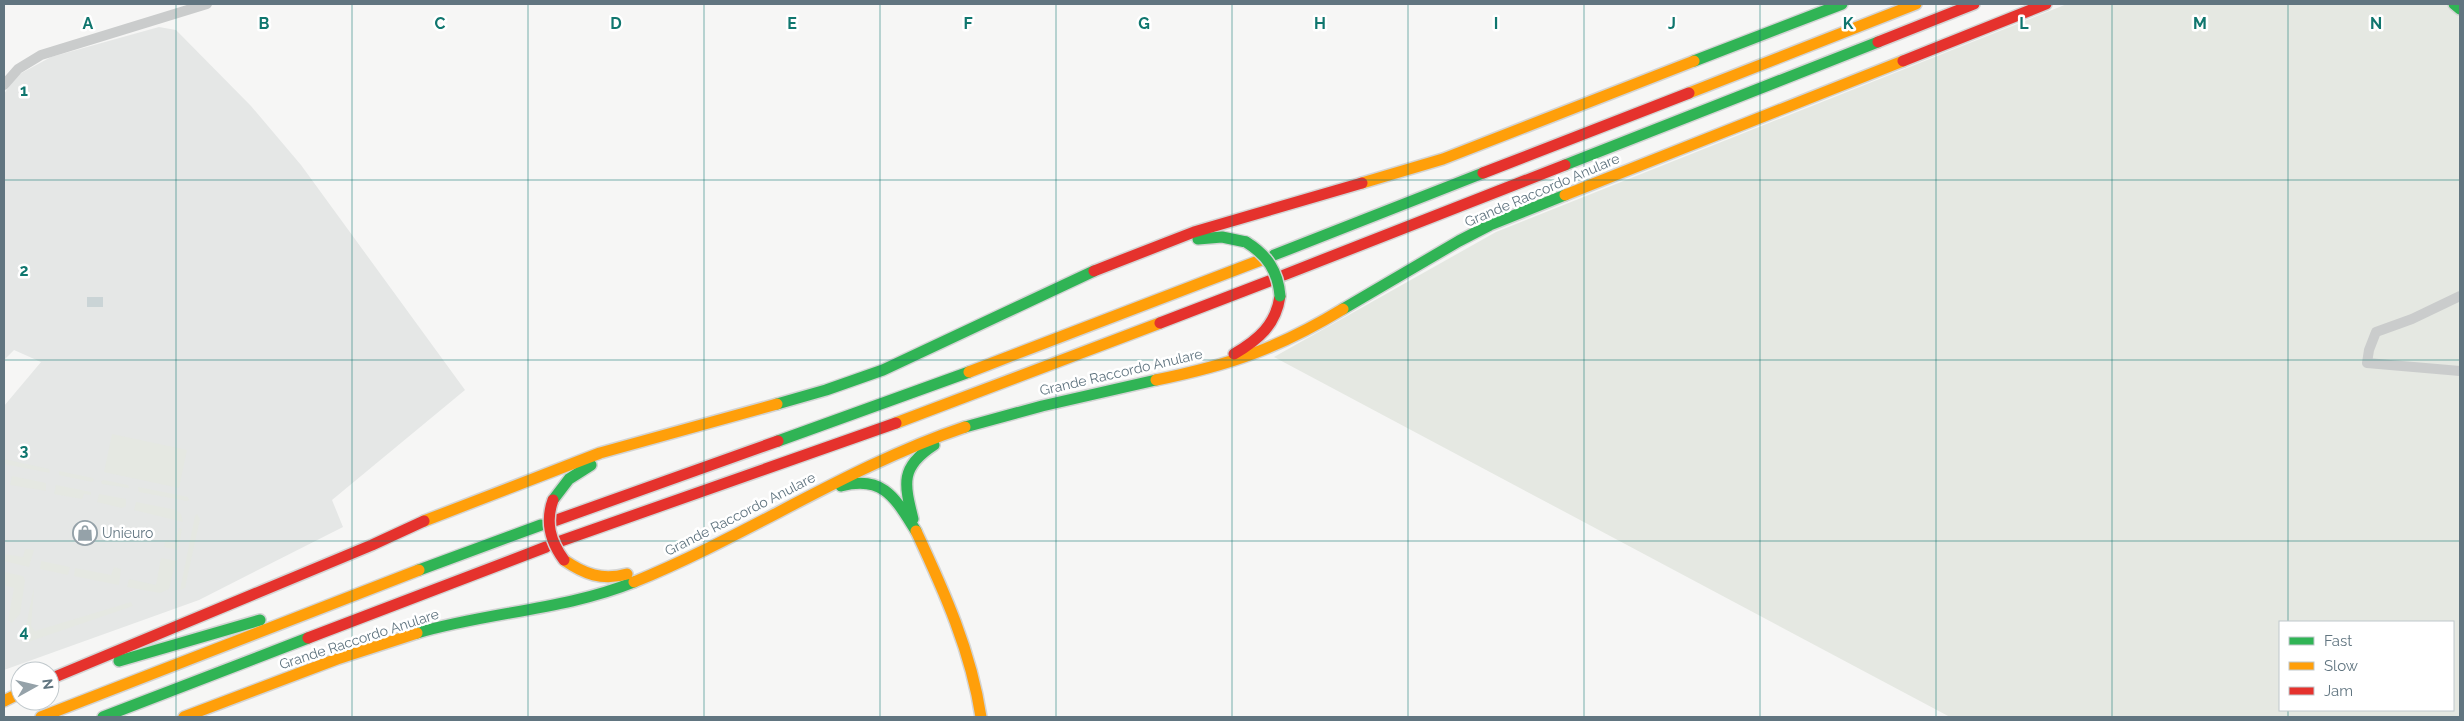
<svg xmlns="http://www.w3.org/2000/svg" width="2464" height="721" font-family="Raleway,sans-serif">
	<rect width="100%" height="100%" fill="#f6f6f5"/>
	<path fill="#e5e7e6" d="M159 27 176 30 251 106 301 165 465 390 332 500 343 527 199 600 4 670V406L41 362 14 350 4 360V94L16 76 51 57Z"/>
	<path fill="#e5e8e2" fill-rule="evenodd" d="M2067 4H2460V717H1950L1274 357 1496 232ZM2280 622H2453V710H2280Z
		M112 434 187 450 179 488 104 472Z
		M4 459 49 469 50 473 4 464Z
		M59 471 93 478 94 480 92 482 59 475Z
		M12 476 46 483V491L10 485Z
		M104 480 128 485 129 488 102 484 101 481Z
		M56 485 91 492V495L84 494 82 499 54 494Z
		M138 487 188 497 189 500 187 501 139 492Z
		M99 494 126 499V506L122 508 97 502Z
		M136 502 176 510 181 514 183 522 134 510Z
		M197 514 200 519 186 583 185 588 180 590 195 516Z
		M179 528 182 529 178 550 164 547 165 541 175 543Z
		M25 549 34 550 29 567 4 561V554L23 557Z
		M161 558 176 561 169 589 160 593 127 587 129 579 156 585Z
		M41 561 70 567 68 575 40 569Z
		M114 567 121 569 119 585 74 576 75 568 111 575Z
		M4 572 23 576 25 581 20 614 12 623 8 620 14 588 4 585Z
		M34 587 31 626 35 631 131 602 133 606 25 643 23 641Z"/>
	<path fill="#cad4d6" d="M87 297H103V307H87Z"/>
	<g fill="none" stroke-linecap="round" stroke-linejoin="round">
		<defs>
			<path id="fast" d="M2454 4 2460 9
				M1694 61 1842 4
				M1565 165 1878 42
				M1198 239 1222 237 1246 242
				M1274 255 1483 173
				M1343 309 1459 241 1490 225 1565 195
				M777 404 826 390 883 370 1094 271
				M965 427 1042 406 1156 380
				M778 441 969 372
				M841 486C884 475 895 498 916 531
				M553 500 569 479 591 465
				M913 519C904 483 900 467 934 445
				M419 570 541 525
				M417 633C488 612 565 610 634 582
				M119 661 260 620
				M103 717 308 638"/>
			<path id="slow" d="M1689 93 1916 4
				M1362 183 1443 159 1694 61
				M1565 195 1903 61
				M969 372 1261 260
				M1156 380C1230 365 1279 348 1343 309
				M896 423 1160 323
				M424 521 600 453 777 404
				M916 531C944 591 971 651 981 717
				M564 560C584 574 602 581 627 574
				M634 582C747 536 849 466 965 427
				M4 701 20 693
				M41 717 419 570
				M184 717 337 659 417 633"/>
			<path id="jam" d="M1878 42 1974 4
				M1903 61 2046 4
				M1483 173 1689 93
				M1094 271 1194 232 1362 183
				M1284 275 1565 165
				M1160 323 1272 280
				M1234 354C1258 340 1276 325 1280 296
				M554 521 778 441
				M558 542 896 423
				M308 638 546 547
				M50 679 372 545 424 521"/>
		</defs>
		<use href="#fast" stroke="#d3d4d4" stroke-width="14"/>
		<use href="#slow" stroke="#d3d4d4" stroke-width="14"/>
		<use href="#jam" stroke="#d3d4d4" stroke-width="14"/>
		<path stroke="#cacccc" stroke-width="10" d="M4 85 18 69 41 55 207 4
			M2460 296 2412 319 2376 332 2369 350 2367 363 2460 371"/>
		<use href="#fast" stroke="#30b455" stroke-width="11"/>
		<use href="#slow" stroke="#ff9f0a" stroke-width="11"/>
		<use href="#jam" stroke="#e5322d" stroke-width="11"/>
		<defs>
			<path id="fast-bridge" d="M1246 242C1267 255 1278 271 1280 296"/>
			<path id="jam-bridge" d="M553 500C545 522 550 541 564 560"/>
		</defs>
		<use href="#fast-bridge" stroke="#d1d2d2" stroke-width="14" stroke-linecap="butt"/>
		<use href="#jam-bridge" stroke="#d1d2d2" stroke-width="14" stroke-linecap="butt"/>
		<use href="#fast-bridge" stroke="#30b455" stroke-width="11"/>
		<use href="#jam-bridge" stroke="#e5322d" stroke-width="11"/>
	</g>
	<path fill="none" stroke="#0f766e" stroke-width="1" stroke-opacity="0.55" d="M176 4V717M352 4V717M528 4V717M704 4V717M880 4V717M1056 4V717M1232 4V717M1408 4V717M1584 4V717M1760 4V717M1936 4V717M2112 4V717M2288 4V622M4 180H2460M4 360H2460M4 541H2460M2288 710V717"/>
	<defs>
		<symbol id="shop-ring" viewBox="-11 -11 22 22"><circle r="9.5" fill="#fff" stroke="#95a2a9" stroke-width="1.5"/><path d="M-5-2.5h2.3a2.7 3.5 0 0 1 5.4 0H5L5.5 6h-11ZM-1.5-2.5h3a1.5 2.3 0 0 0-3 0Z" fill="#95a2a9"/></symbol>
	</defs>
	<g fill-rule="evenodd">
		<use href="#shop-ring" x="71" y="519" width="28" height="28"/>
	</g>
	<g text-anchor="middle" stroke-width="5" stroke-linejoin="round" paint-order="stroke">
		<g font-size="14" fill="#617580" stroke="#fff">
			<text transform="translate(1542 190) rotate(-23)" y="5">Grande Raccordo Anulare</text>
			<text transform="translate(1121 372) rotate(-13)" y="5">Grande Raccordo Anulare</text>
			<text transform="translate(740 514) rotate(-27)" y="5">Grande Raccordo Anulare</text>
			<text transform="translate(359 639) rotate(-18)" y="5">Grande Raccordo Anulare</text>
		</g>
		<g font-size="14" fill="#617580" stroke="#fff" text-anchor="start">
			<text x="102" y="538">Unieuro</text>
		</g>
	</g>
	<g font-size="16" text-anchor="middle" font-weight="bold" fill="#0f766e" stroke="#fff" stroke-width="5" stroke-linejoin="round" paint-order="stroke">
		<text x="88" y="29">A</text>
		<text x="264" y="29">B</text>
		<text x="440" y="29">C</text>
		<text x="616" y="29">D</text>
		<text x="792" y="29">E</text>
		<text x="968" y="29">F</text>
		<text x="1144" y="29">G</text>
		<text x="1320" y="29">H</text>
		<text x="1496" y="29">I</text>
		<text x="1672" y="29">J</text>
		<text x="1848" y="29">K</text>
		<text x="2024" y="29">L</text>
		<text x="2200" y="29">M</text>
		<text x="2376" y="29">N</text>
		<text x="24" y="96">1</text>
		<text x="24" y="276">2</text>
		<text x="24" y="456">3</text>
		<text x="24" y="637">4</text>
	</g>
	<rect width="2464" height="721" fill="none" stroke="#617580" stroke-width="10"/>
	<rect x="2279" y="621" width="175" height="90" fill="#ffffff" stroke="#c0c8cc"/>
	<rect x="2289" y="637" width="25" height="8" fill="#30b455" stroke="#c0c8cc"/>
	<text x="2324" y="646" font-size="15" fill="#617580">Fast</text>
	<rect x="2289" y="662" width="25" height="8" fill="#ff9f0a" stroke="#c0c8cc"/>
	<text x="2324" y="671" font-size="15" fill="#617580">Slow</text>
	<rect x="2289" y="687" width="25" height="8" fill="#e5322d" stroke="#c0c8cc"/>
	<text x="2324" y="696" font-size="15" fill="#617580">Jam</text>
	<g transform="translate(35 686) rotate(82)"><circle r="24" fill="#ffffff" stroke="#c0c8cc"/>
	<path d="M0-4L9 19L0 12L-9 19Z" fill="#95a2a9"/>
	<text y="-8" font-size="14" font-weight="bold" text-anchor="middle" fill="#617580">N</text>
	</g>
</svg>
